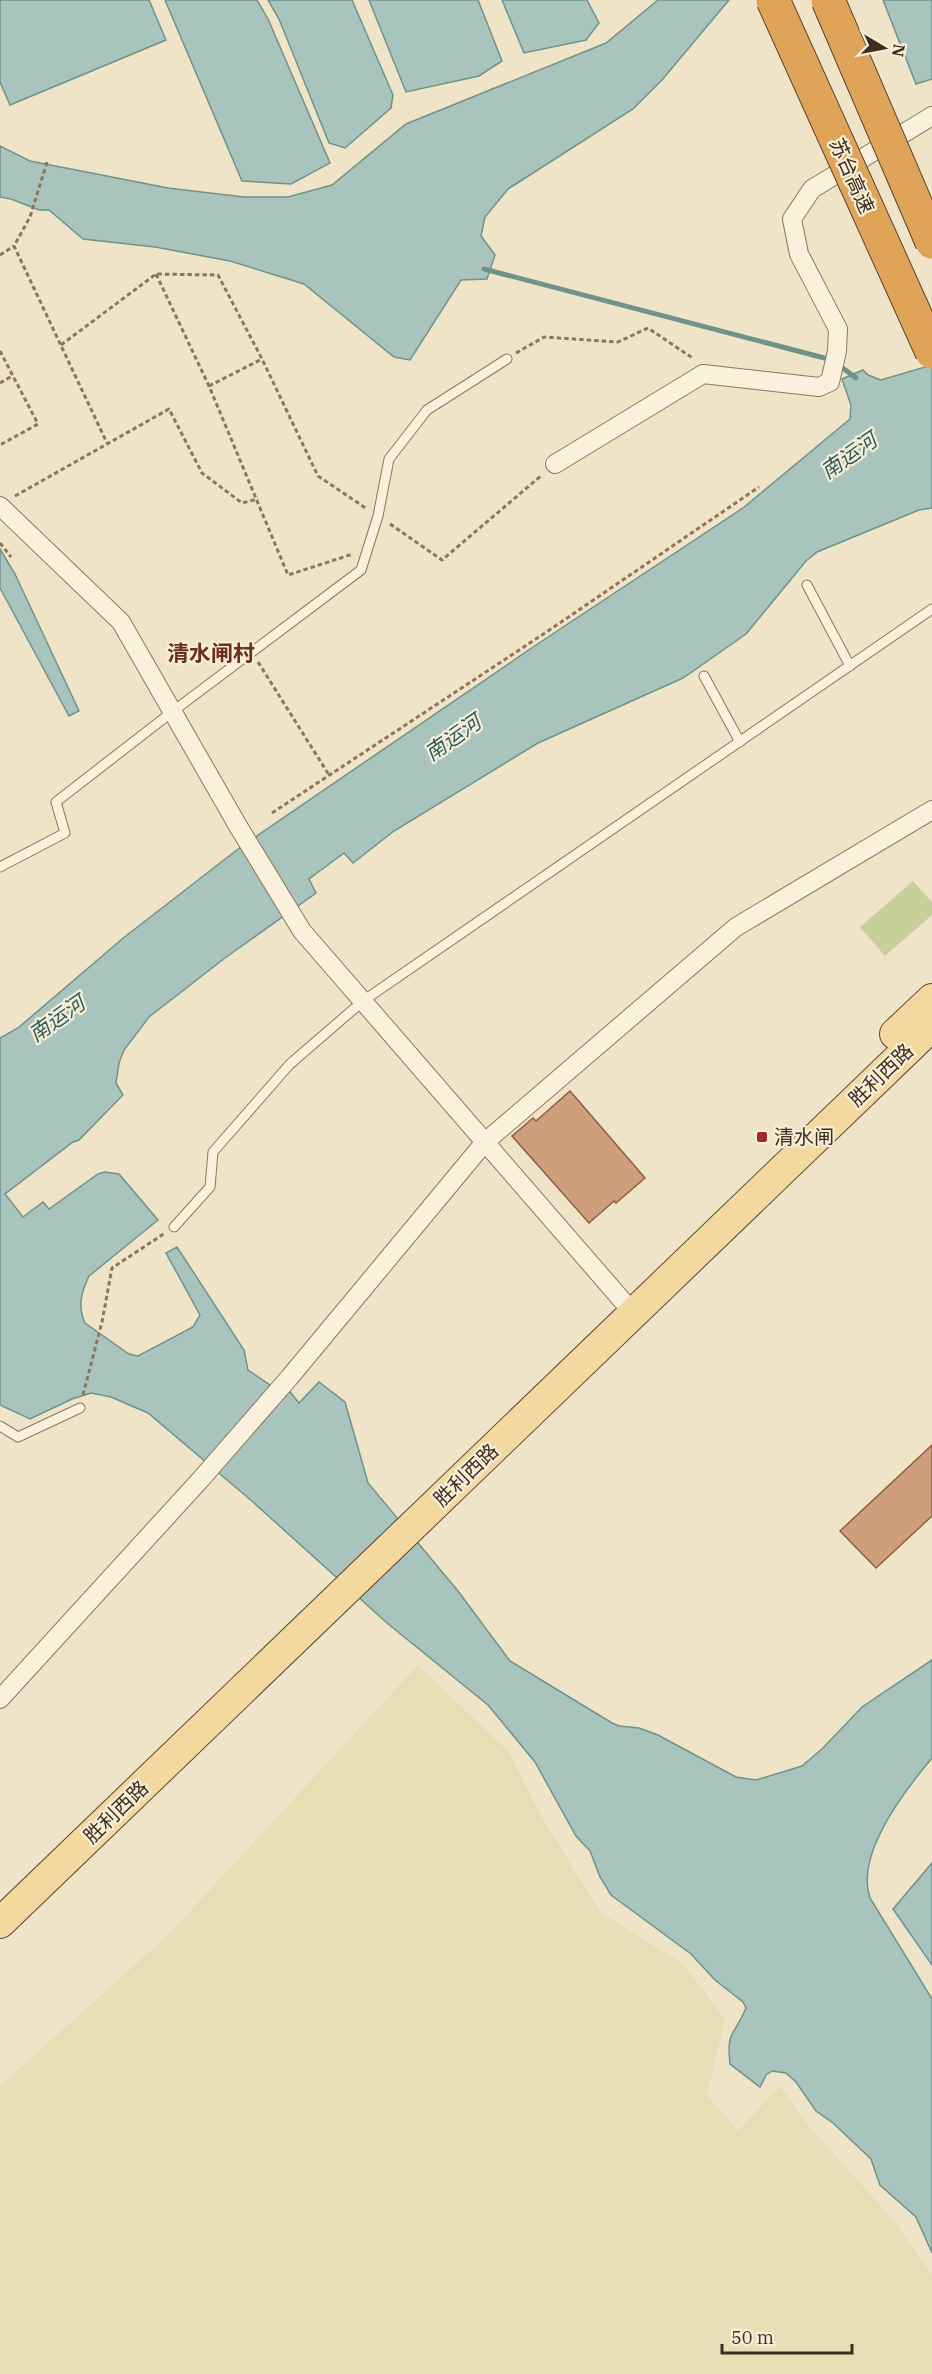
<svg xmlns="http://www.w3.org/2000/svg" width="932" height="2374" font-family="'IBM Plex Serif','Noto Sans SC',serif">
	<rect width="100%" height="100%" fill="#f0e4c8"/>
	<path fill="#e6deb5" d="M418 1665 509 1752 540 1814 601 1913 682 1963 725 2019 707 2095 738 2131 780 2086 808 2125 894 2221 932 2274V2374H0V2086L167 1936Z"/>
	<path fill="#c9cf9b" d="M913 881 932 902V915L885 956 860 927Z"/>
	<path fill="#a9c4bc" stroke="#6f938a" stroke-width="1.5" d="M0 0H149L166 40 10 105 0 82Z
		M165 0H257L268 19 330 163 291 184 242 181Z
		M268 0H352L393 95 391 108 345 148 329 143 279 19Z
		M369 0H478L502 61 479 76 406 92Z
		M502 0H587L599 23 586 40 524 53Z
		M658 0H729L662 80 633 109 508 189 485 217 481 236 495 255 487 279 461 280 410 360 394 357 304 284 230 261 155 247 83 239 49 210H39L11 199 0 197V146L30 161 168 188 244 197H288L332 185 406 124 606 43Z
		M883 0H932V79L916 84Z
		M932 365V508L919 510 817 552 806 561 746 634 683 678 538 743 394 831 353 863 344 853 309 879 316 893 225 958 149 1017 124 1050 119 1063 116 1083 123 1095 79 1140 73 1142 5 1194 23 1217 43 1202 49 1209 98 1174 105 1172 119 1174 158 1220 89 1276C82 1291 77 1306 85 1323L129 1354 138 1356 193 1327 200 1315 166 1253 177 1247 244 1350 248 1370 282 1393 287 1388 299 1403 319 1382 345 1402 368 1483 458 1591 510 1661 612 1723 619 1726 639 1728 658 1735 736 1777 756 1780 802 1766 823 1748 862 1707 932 1660V1758C905 1790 855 1855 870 1898L932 1999V2253L916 2217 880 2185 871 2159 833 2123 816 2111 796 2082 786 2073 772 2071 766 2075 760 2087 730 2064C726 2029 735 2036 746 2008L743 2002 715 1980 691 1954 611 1895 600 1877 590 1851 576 1836 535 1762 488 1705 387 1623 253 1502 148 1413 111 1397 91 1393 72 1399 30 1419 0 1405V1038L18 1028 122 939 242 846 539 643 743 508 850 419 851 405 842 379 863 370 868 375 881 380Z
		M0 549 15 574 79 711 69 716 0 588Z
		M932 1863V1965L893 1909Z"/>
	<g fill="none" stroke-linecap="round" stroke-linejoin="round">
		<path stroke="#6f938a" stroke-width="5" d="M484 269 832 360 856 378"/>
	</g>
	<path fill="#cf9f7d" stroke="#8d5f41" stroke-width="1.5" d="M570 1091 645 1178 616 1203 614 1201 589 1223 512 1136 533 1118 536 1121Z
		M932 1445V1516L876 1568 840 1531Z"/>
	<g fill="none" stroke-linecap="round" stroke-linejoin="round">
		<defs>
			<path id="service" d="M807 585 850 666
				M704 676 740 742
				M0 867 65 833 56 802 172 712 361 570 378 516 389 459 427 410 507 359
				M174 1227 210 1187 213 1152 290 1064 363 1001 932 609
				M0 1426 18 1437 80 1408"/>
			<path id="minor" d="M555 464 703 374 819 387 830 382 837 351 838 329 799 254 792 219 812 189 932 116
				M0 506 121 622 238 826 302 931 634 1314
				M0 1699 201 1479 289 1378 485 1142 736 927 932 810"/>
			<path id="primary" d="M895 1034 932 999
				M0 1923 932 1026"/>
		</defs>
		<use href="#service" stroke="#8d765c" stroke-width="11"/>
		<use href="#minor" stroke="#8d765c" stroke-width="20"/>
		<use href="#primary" stroke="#5b4430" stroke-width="32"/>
		<path stroke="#8d765c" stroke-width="3" stroke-dasharray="4.5 3" stroke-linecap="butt" d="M47 162 30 217 14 246 107 443
			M0 255 14 246
			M156 274 209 386 288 575 353 554
			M61 345 156 274 218 275 262 359 318 476 367 509
			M0 351 38 424 0 445
			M516 353 544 337 618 342 648 328 694 359
			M0 383 12 376
			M209 386 262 359
			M15 496 169 409 202 473 242 503 258 499
			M390 524 442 560 542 475
			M0 543 11 557
			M258 662 329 775
			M272 813 548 631 759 487
			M83 1395 102 1322 112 1268 165 1233"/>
		<use href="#service" stroke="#faf1dc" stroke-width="9"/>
		<use href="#minor" stroke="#faf1dc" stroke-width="18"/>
		<use href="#primary" stroke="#f3d9a0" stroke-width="30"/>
		<defs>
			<path id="motorway-bridge" d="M773 0 932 352
				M828 0 932 242"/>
		</defs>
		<use href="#motorway-bridge" stroke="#5b4430" stroke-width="35" stroke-linecap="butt"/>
		<use href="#motorway-bridge" stroke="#e0a458" stroke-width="33"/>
	</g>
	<rect fill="#9e2a2b" stroke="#f7eed8" stroke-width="2" x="756" y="1131" width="12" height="12" rx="3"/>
	<g text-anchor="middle" stroke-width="4.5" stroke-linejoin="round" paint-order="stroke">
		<g font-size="20" fill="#3d2e20" stroke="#f7eed8">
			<text transform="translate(852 176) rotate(66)" y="7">苏台高速</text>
			<text transform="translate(881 1075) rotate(-44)" y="7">胜利西路</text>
			<text transform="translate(466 1475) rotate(-44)" y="7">胜利西路</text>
			<text transform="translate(116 1812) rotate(-44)" y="7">胜利西路</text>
		</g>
		<g font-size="20" fill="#3d2e20" stroke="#f7eed8" text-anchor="start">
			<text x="774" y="1144">清水闸</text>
		</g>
		<g font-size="21" font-style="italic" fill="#2f5d5a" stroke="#f7eed8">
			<text transform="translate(849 456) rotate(-35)" y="7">南运河</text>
			<text transform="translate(453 738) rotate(-35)" y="7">南运河</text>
			<text transform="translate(57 1019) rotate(-35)" y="7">南运河</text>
		</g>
		<g font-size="22" font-weight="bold" fill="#6b2e1e" stroke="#f7eed8">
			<text x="211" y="661">清水闸村</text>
		</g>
	</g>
	<g transform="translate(884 48) rotate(100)" stroke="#f7eed8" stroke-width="4.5" paint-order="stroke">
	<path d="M0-4.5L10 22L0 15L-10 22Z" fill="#3d2e20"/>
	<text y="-9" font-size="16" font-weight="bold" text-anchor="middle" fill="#3d2e20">N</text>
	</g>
	<path d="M722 2344v9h130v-9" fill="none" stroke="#3d2e20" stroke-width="3"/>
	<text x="731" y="2344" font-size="18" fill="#3d2e20" stroke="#f7eed8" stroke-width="4.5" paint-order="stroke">50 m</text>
</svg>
